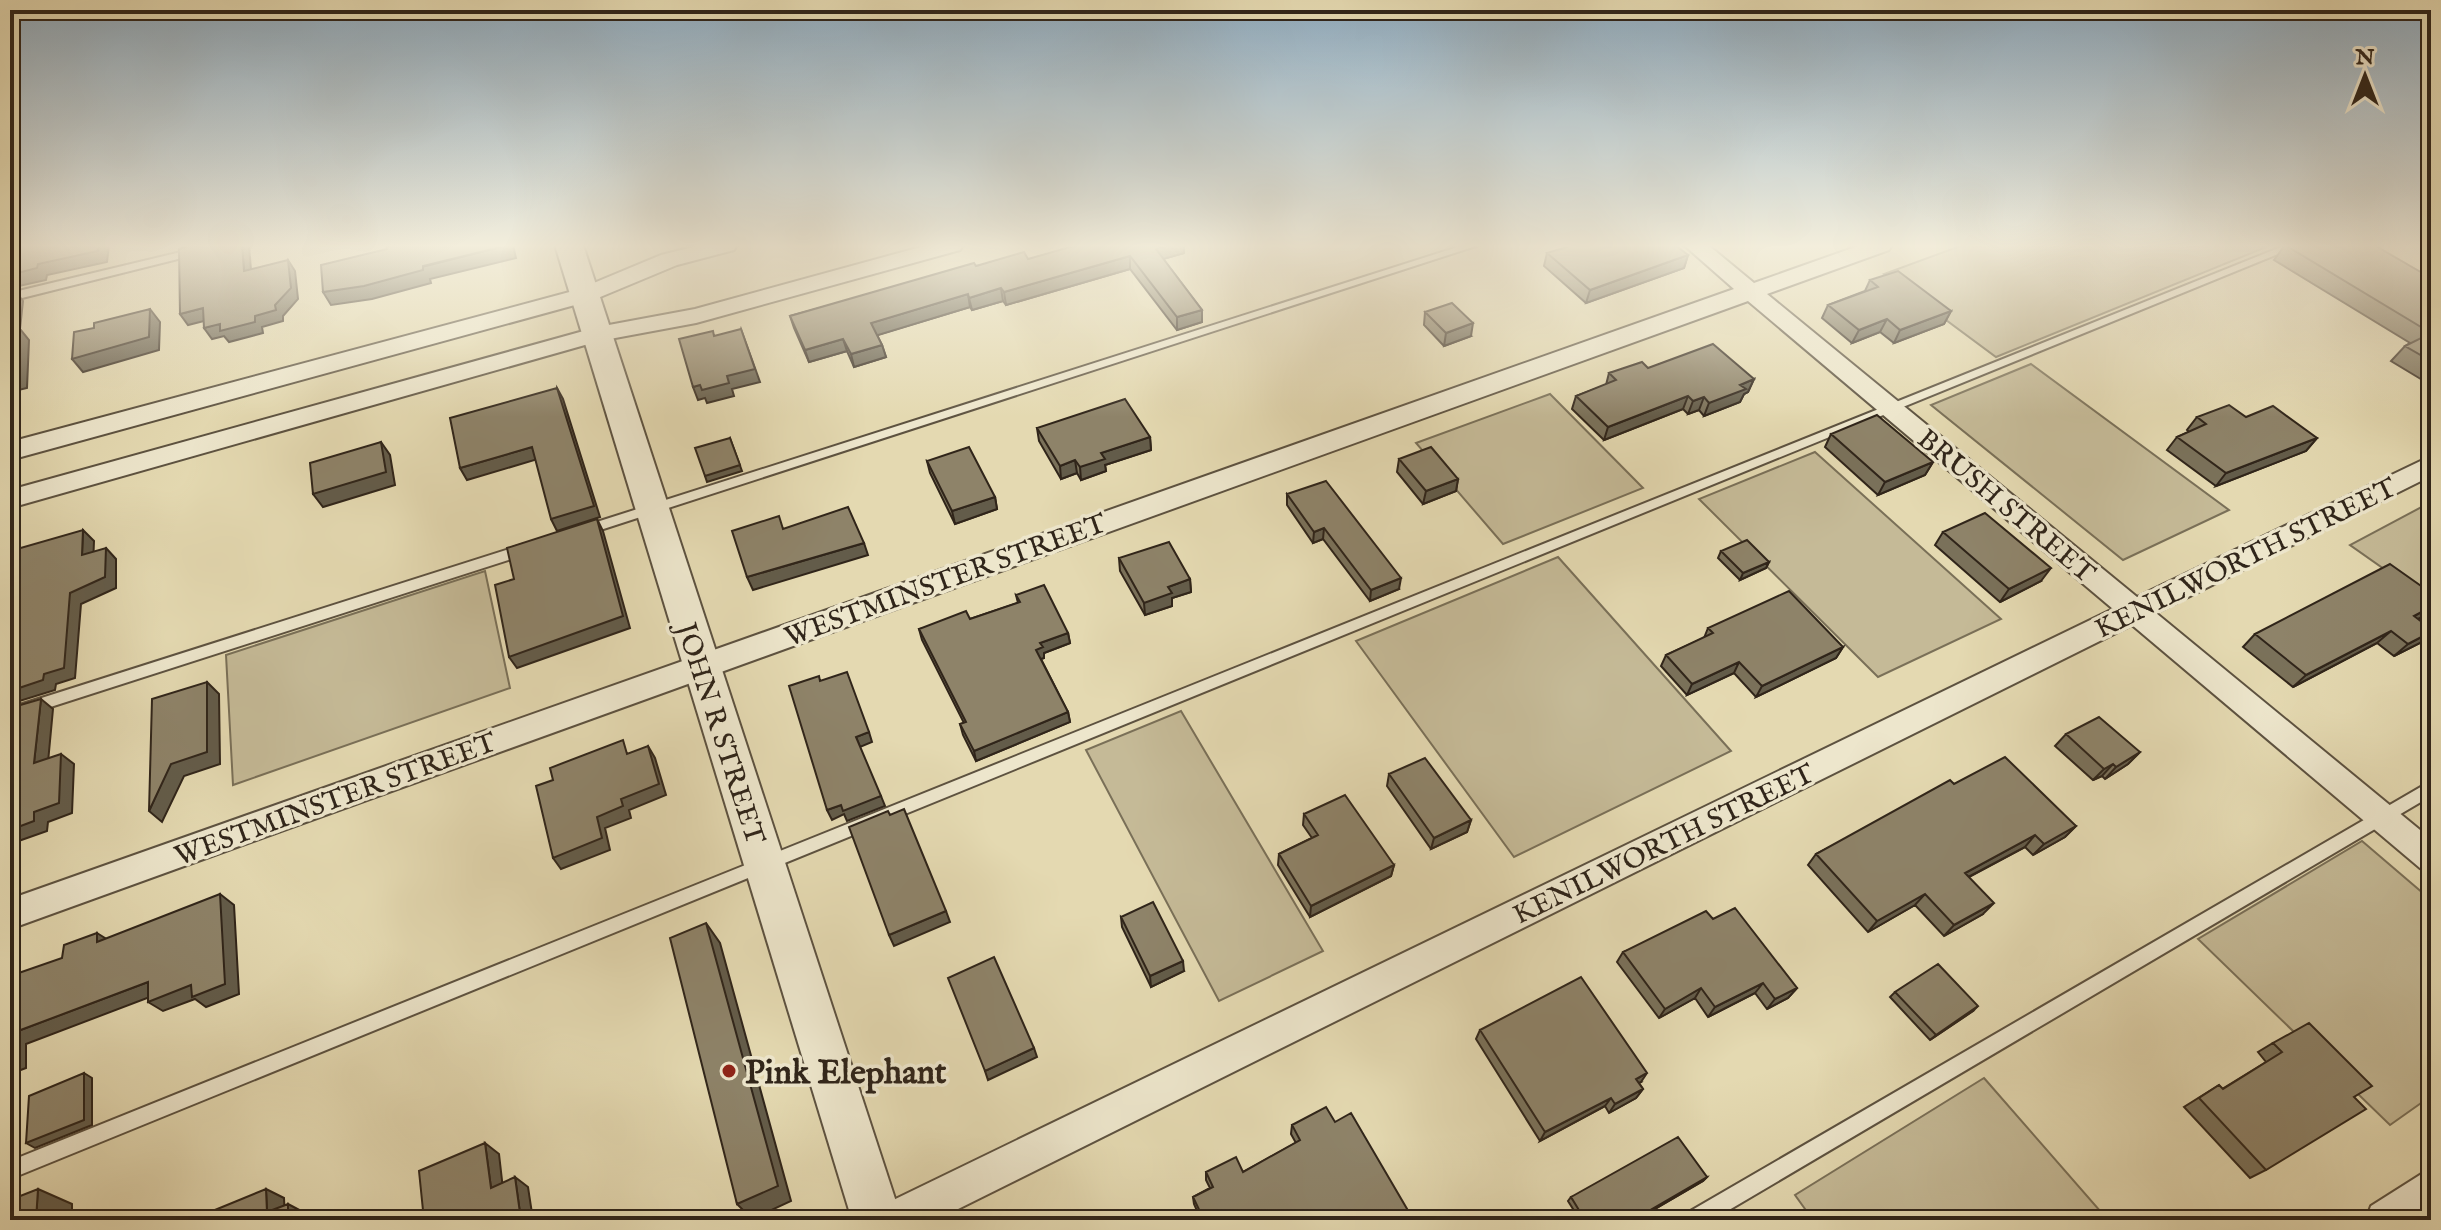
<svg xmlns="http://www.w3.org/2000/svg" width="2441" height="1230" font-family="'IM FELL English',serif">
	<rect width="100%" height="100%" fill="#e4d9b1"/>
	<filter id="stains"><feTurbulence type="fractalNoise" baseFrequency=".0025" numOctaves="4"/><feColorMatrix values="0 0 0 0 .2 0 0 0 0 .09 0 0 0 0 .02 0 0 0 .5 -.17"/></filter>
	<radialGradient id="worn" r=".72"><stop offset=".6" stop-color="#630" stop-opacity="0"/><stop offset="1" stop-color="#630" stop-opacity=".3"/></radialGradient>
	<path fill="#c5ba97" stroke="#7a7058" stroke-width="2" d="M1963 245H2271L1996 357 1884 274Z
		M2031 364 2229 510 2123 560 1931 405Z
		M1550 394 1643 488 1503 544 1416 443Z
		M1815 452 2001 619 1878 677 1699 499Z
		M2431 502V602L2350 545Z
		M1558 557 1731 751 1514 857 1356 641Z
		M485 571 510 688 233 785 226 655Z
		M1181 711 1323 951 1219 1001 1086 750Z
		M2362 841 2431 900V1096L2390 1125 2198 939Z
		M1984 1078 2108 1220H1813L1795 1195Z"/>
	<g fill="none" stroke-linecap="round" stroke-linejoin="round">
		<defs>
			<path id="service" d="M210 245H227L226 247 10 301V293Z
				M1464 245H1479L588 534H578L576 531 578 528Z
				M2286 245H2300L10 1179V1161Z
				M525 544 532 549 530 553 10 720V708Z
				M2431 781V796L1712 1220H1684L1687 1213Z"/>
			<path id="minor" d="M701 245H737L734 250 677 265 593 300 10 460V442L577 290 661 255Z
				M928 245H963L960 250 696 323 599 341 10 508V490L598 327 695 309Z
				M1684 245H1708L1754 283 1861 245H1892L1889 250 1767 294 2137 597 2431 456V476L2156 613 2431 839V872L2420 868 2132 625 936 1220H876L881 1206 2113 609 1748 301 10 929V899L1734 289Z
				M2431 1168V1210L2417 1220H2366L2371 1206Z"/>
			<path id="tertiary" d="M555 245H583L902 1220H852Z"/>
		</defs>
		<use href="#service" stroke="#5d5240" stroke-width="4"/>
		<use href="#minor" stroke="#5d5240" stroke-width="4"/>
		<use href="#tertiary" stroke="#5d5240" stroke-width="4"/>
		<use href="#service" fill="#ede6cc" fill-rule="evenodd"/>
		<use href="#minor" fill="#ede6cc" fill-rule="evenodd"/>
		<use href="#tertiary" fill="#ede6cc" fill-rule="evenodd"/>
	</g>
	<path fill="#7a715a" stroke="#30251a" stroke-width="2" d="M2285 245 2431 278V378L2424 381 2391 361 2405 346 2410 343 2274 260Z
		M1184 253 1163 259 1202 310V322L1177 330 1130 269 1006 305 1003 301 972 310 970 307 877 335 882 345 886 357 854 367 847 351 809 362 794 328 790 316 976 266 1028 259Z
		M1547 253 1688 255 1684 268 1586 303 1544 266Z
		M1870 280 1951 311 1944 324 1894 343 1880 332 1852 343 1822 318 1828 305 1865 291Z
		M1425 312 1471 336 1444 346 1424 325Z
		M1648 368 1754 379 1748 392 1744 394 1740 402 1704 416 1699 410 1688 414 1683 409 1604 440 1572 409 1576 396 1606 385 1609 373Z
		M2197 417H2246L2317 438 2306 451 2216 486 2167 450 2177 437 2189 432 2187 430Z
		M1037 428 1150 437 1151 450 1105 465 1106 471 1081 480 1077 473 1061 479 1039 441Z
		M1831 434 1933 462 1925 475 1878 495 1825 447Z
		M1399 459 1458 479 1456 491 1423 504 1397 472Z
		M927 461 995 497 997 509 955 524 930 473Z
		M1287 494 1399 589 1370 601 1323 539 1313 543 1287 505Z
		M1943 532 2041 581 2000 602 1935 545Z
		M1721 551 1769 562 1766 568 1740 580 1718 558Z
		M1119 558 1190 579 1191 592 1172 598V606L1145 615 1120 571Z
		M1016 595 1068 633 1070 643 1044 653V658L1041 659 1068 712 1070 722 976 761 963 735 960 724 964 723 922 640 919 629 970 619 1018 603Z
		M2428 614 2418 619 2420 643 2394 656 2377 643 2293 687 2243 647 2255 634Z
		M1708 628 1843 647 1836 658 1756 697 1734 673 1687 695 1661 666 1666 655 1704 638Z
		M2066 734 2140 752 2128 764 2105 779 2102 776 2093 780 2055 746Z
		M1389 774 1471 820 1467 832 1431 849 1387 786Z
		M1954 784 2076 826 2065 837 2033 855 2025 847 1969 877 1983 914 1944 936 1915 905 1868 932 1808 865 1816 854Z
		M1304 814 1394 865 1391 876 1310 917 1278 865 1279 854 1312 838 1303 825Z
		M1121 917 1184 971 1151 987 1122 927Z
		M1713 919 1797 988 1788 998 1767 1009 1755 993 1708 1017 1695 998 1659 1018 1617 962 1623 952Z
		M1895 992 1973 1011 1930 1040 1890 997Z
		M1480 1030 1641 1082 1639 1083 1643 1089 1636 1098 1609 1113 1605 1106 1540 1141 1476 1039Z
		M2273 1043 2354 1097 2266 1170 2250 1178 2184 1107 2219 1085 2222 1089 2266 1062 2258 1052Z
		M1335 1122 1410 1214 1408 1220H1201L1194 1204 1193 1197 1210 1188 1206 1180V1172H1243L1296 1143 1291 1134 1292 1125Z
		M1707 1177 1703 1181 1636 1220H1580L1568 1201 1571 1197Z"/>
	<path fill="#635c4a" stroke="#30251a" stroke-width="2" d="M99 245H109L107 262 47 275 46 280 10 288V275L38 264Z
		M242 245H249L252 282 244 271Z
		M509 245H513L516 258 430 279 431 283 372 299 331 305 323 292Z
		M1170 245H1184V253L1156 261V249Z
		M1688 255 1684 268 1586 303 1590 290Z
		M1130 256V269L1006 305 1004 292Z
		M288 260 295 271 298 299 283 316V321L262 327 263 333 229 342 224 336 212 339 204 328 275 305Z
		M13 288 23 301 20 329 29 340 27 388 10 392V309Z
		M1001 288 1003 301 972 310 969 298Z
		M968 294 970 307 875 336 871 323Z
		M203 308 212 319 188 325 180 314Z
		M150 309 160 322 159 350 83 372 72 359Z
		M1202 310V322L1177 330V317Z
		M1951 311 1944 324 1894 343 1900 330Z
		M1887 319 1880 332 1852 343 1859 330Z
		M1473 323 1471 336 1444 346 1446 333Z
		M741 329 760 382 732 389 734 396 707 403 705 398 698 400 693 387 727 376Z
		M843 339 847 351 809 362 805 350Z
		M882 345 886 357 854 367 851 354Z
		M1754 379 1748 392 1744 394 1740 402 1704 416 1709 403 1740 385Z
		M557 388 563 399 600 517 557 531 551 519Z
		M1688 396 1683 409 1604 440 1608 427Z
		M1704 397 1699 410 1688 414 1693 401Z
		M1150 437 1151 450 1105 465 1106 471 1081 480 1080 467 1101 453Z
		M730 438 742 471 707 482 705 476Z
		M2317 438 2306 451 2216 486 2226 473Z
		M381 442 390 455 395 485 323 507 313 494Z
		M532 447 538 459 467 480 460 468Z
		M1075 460 1077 473 1061 479 1060 466Z
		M1933 462 1925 475 1878 495 1885 482Z
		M1458 479 1456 491 1423 504 1426 491Z
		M995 497 997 509 955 524 952 511Z
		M597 519 603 531 630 628 517 668 509 657Z
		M1324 528 1323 539 1313 543 1314 532Z
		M83 530 94 541 93 566 82 555Z
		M864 543 868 555 753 590 747 577Z
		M106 548 116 559V588L81 604 75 678 56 684 55 690 10 704V691L44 674 70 593Z
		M1769 562 1766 568 1740 580 1743 573Z
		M2051 568 2041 581 2000 602 2009 589Z
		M1401 578 1399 589 1370 601 1371 590Z
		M1190 579 1191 592 1172 598V606L1145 615 1144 603 1168 587Z
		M2431 607V611L2428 614 2400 628 2414 616Z
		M2391 631 2377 643 2293 687 2306 675Z
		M2431 632 2420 643 2394 656 2408 644Z
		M1068 633 1070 643 1044 653V658L1038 660 1036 650 1040 643Z
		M1843 647 1836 658 1756 697 1762 686Z
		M1739 662 1734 673 1687 695 1692 684Z
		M207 682 219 694 220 764 184 776 162 822 149 811Z
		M41 699 53 709 47 773 34 763Z
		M1068 712 1070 722 976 761 974 751Z
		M869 732 872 742 860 747 856 737Z
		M648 746 655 758 666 795 629 810 631 818 605 828 610 850 561 869 553 858 597 817Z
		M2140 752 2128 764 2105 779 2116 767Z
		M61 754 74 764 72 813 48 822 47 831 10 844V830L34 812Z
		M2113 764 2102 776 2093 780 2104 769Z
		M881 796 885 806 847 821 844 814 832 820 827 810 841 805Z
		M1471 820 1467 832 1431 849 1434 838Z
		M2076 826 2065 837 2033 855 2044 844Z
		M2035 835 2025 847 1955 884 1965 873Z
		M1394 865 1391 876 1310 917 1311 906Z
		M220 894 234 905 239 994 206 1007 195 999 163 1011 148 1002Z
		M1925 894 1915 905 1868 932 1877 921Z
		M1994 903 1983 914 1944 936 1954 925Z
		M946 911 950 922 894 946 889 935Z
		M706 923 720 943 791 1201 752 1219 737 1204Z
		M97 933 113 943 97 942Z
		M1183 961 1184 971 1151 987 1150 976Z
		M148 982 163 992 26 1044V1068L10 1074V1034Z
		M1763 983 1755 993 1708 1017 1715 1007Z
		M1701 988 1695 998 1659 1018 1665 1009Z
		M1797 988 1788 998 1767 1009 1775 999Z
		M1978 1006 1973 1011 1930 1040 1936 1035Z
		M1034 1048 1037 1057 988 1080 985 1071Z
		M84 1073 92 1078V1125L35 1148 26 1143Z
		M1647 1073 1641 1082 1629 1088 1636 1079Z
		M1643 1089 1636 1098 1609 1113 1615 1104Z
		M1611 1098 1605 1106 1540 1141 1545 1132Z
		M485 1143 499 1154 504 1198 491 1188Z
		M515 1177 528 1187 533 1220H521Z
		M1707 1177 1703 1181 1636 1220H1633Z
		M38 1189 72 1204V1220H36Z
		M266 1189 284 1198 285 1220 267 1212Z
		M288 1204 305 1213 306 1220H288Z"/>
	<path fill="#8e8369" stroke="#30251a" stroke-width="2" d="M10 245H99L98 251 38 264 37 268 10 275Z
		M192 245H242L244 271 288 260 291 288 275 305 276 310 255 316V322L220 331V324L204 328 203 308 180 314 179 249Z
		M386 245H509L423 266V270L364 286 323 292 321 265 387 249Z
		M1077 245H1170L1156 249 1202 310 1177 317 1130 256 1004 292 1001 288 969 298 968 294 871 323 882 345 851 354 843 339 805 350 790 316 974 263 976 266 1024 252 1028 259Z
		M1574 245H1675L1688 255 1590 290 1547 253Z
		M2285 245H2374L2431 278V333Z
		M1898 271 1951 311 1900 330 1887 319 1859 330 1828 305 1878 287 1870 280Z
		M13 288 10 309V289Z
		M1452 303 1473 323 1446 333 1425 312Z
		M150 309 149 337 72 359 74 332 94 328V323Z
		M18 327 16 376 10 377V329Z
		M741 329 755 369 727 376 729 383 702 390 700 385 693 387 679 339 713 331 714 336Z
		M2431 333V361L2405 346Z
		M1713 344 1754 379 1740 385 1746 389 1709 403 1704 397 1693 401 1688 396 1608 427 1576 396 1616 380 1609 373 1642 362 1648 368Z
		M557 388 594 506 551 519 532 447 460 468 450 418Z
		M1125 399 1150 437 1101 453 1105 459 1080 467 1075 460 1060 466 1037 428Z
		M2229 405 2246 417 2273 406 2317 438 2226 473 2177 437 2206 424 2197 417Z
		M1877 415 1933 462 1885 482 1831 434Z
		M730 438 740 465 705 476 695 448Z
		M381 442 386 472 313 494 310 463Z
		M969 447 995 497 952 511 927 461Z
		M1431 447 1458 479 1426 491 1399 459Z
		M1326 481 1401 578 1371 590 1324 528 1314 532 1287 494Z
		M848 507 864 543 747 577 732 531 779 516 783 529Z
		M1985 513 2051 568 2009 589 1943 532Z
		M597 519 623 616 509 657 495 585 514 579 507 548Z
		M83 530 82 555 106 548 105 577 70 593 64 668 44 674 43 680 10 691V606L17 549Z
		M1747 540 1769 562 1743 573 1721 551Z
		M1169 542 1190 579 1168 587 1172 593 1144 603 1119 558Z
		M2390 564 2431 593V607L2414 616 2431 629V632L2408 644 2391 631 2306 675 2255 634Z
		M1044 585 1068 633 1040 643 1043 647 1036 650 1068 712 974 751 960 724 966 722 919 629 966 611 970 619 1020 602 1016 595Z
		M1789 591 1843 647 1762 686 1739 662 1692 684 1666 655 1713 633 1708 628Z
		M847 672 869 732 856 737 881 796 843 811 841 805 827 810 789 686 819 676 820 681Z
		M207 682V752L171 764 149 811 152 699Z
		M41 699 34 763 61 754 59 803 34 812V821L10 830V708Z
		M2099 717 2140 752 2116 767 2113 764 2104 769 2066 734Z
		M623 740 627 754 648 746 659 784 621 799 623 806 597 817 602 838 553 858 536 786 553 780 550 768Z
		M2005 757 2076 826 2044 844 2035 835 1965 873 1994 903 1954 925 1925 894 1877 921 1816 854 1950 780 1954 784Z
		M1425 758 1471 820 1434 838 1389 774Z
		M1345 795 1394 865 1311 906 1279 854 1318 835 1304 814Z
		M904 809 946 911 889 935 849 827 888 811 890 815Z
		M220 894 225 984 192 997 191 985 148 1002V982L10 1034V976L62 958 64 945 97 933V942Z
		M1153 902 1183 961 1150 976 1121 917Z
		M1735 908 1797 988 1775 999 1763 983 1715 1007 1701 988 1665 1009 1623 952 1706 911 1713 919Z
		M706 923 778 1186 737 1204 670 938Z
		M994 957 1034 1048 985 1071 948 978Z
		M1938 964 1978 1006 1936 1035 1895 992Z
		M1581 977 1647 1073 1636 1079 1643 1089 1615 1104 1611 1098 1545 1132 1480 1030Z
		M2309 1023 2372 1086 2354 1097 2366 1109 2266 1170 2199 1098 2219 1085 2223 1089 2282 1052 2273 1043Z
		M84 1073V1120L26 1143 29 1096Z
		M1326 1107 1335 1122 1351 1113 1410 1214 1400 1220H1204L1193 1197 1213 1187 1206 1172 1236 1157 1243 1172 1300 1140 1292 1125Z
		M1678 1137 1707 1177 1633 1220H1585L1571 1197Z
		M485 1143 491 1188 515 1177 521 1220H424L419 1171Z
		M38 1189 36 1220H10V1200Z
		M266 1189 267 1212 288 1204V1220H210V1212Z"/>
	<linearGradient id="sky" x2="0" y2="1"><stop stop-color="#8eaabe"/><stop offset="0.59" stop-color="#f3eedc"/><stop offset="1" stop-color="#f3eedc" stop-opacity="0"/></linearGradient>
	<rect width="2441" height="417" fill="url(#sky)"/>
	<circle fill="#8f2418" stroke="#ede6cc" stroke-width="3" cx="729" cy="1071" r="8"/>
	<g text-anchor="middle" stroke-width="7" stroke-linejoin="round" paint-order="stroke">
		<g font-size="28" fill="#30251a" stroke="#ede6cc">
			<text transform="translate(2007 505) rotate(40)" y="10">BRUSH STREET</text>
			<text transform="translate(2245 557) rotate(-26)" y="10">KENILWORTH STREET</text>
			<text transform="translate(945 579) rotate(-20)" y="10">WESTMINSTER STREET</text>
			<text transform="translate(722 733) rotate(72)" y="10">JOHN R STREET</text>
			<text transform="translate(335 798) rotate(-20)" y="10">WESTMINSTER STREET</text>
			<text transform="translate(1663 843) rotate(-26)" y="10">KENILWORTH STREET</text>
		</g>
		<g font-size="34" font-weight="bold" fill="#30251a" stroke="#ede6cc" text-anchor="start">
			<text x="745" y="1083">Pink Elephant</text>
		</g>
	</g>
	<rect width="2441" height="1230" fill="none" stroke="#e4d9b1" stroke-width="40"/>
	<rect x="12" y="12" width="2417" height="1206" fill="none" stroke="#30251a" stroke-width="4"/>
	<rect x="20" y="20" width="2401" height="1190" fill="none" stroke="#30251a" stroke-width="2"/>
	<g transform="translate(2365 76)" stroke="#ede6cc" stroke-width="6" paint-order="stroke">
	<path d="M0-6L14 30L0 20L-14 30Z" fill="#30251a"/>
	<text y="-12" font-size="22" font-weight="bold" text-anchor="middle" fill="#30251a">N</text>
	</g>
	<rect width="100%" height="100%" filter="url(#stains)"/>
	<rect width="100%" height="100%" fill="url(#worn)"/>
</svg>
